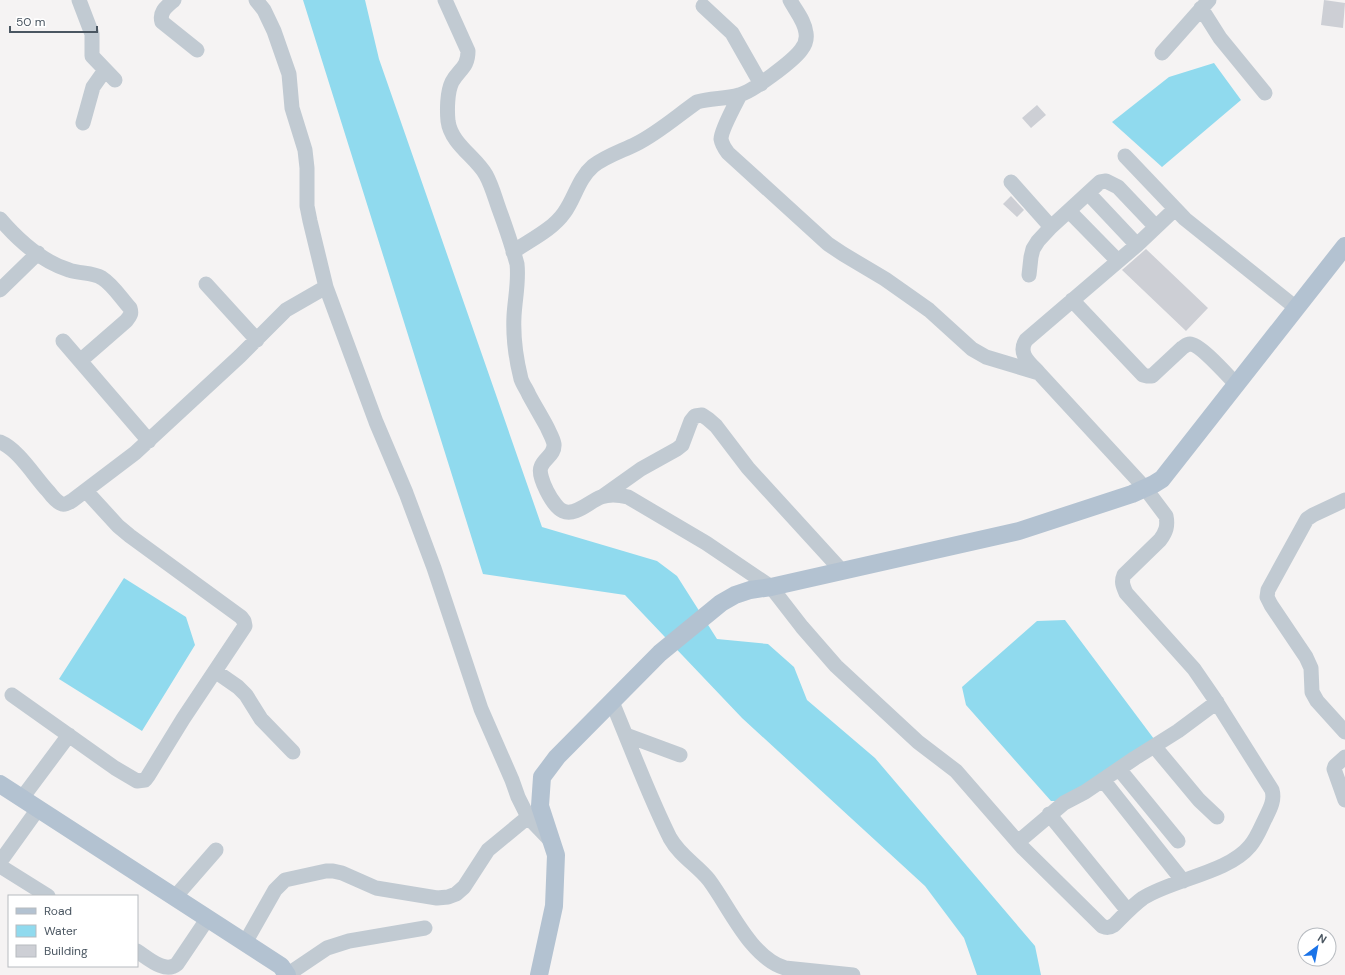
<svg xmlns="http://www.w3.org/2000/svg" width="1345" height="975" font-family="'DM Sans',sans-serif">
	<rect width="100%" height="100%" fill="#f5f3f3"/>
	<path fill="#90daee" d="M303 0H365L379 59 542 527 657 561 677 576 717 639 768 644 794 667 807 700 875 758 1035 946 1041 975H977L964 938 925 886 742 718 625 595 483 574Z
		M1214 63 1241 100 1162 167 1112 122 1169 77Z
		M124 578 186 617 195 645 142 731 59 679Z
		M1065 620 1157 743 1081 801H1051L966 705 962 687 1037 621Z"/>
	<path fill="#cdcfd5" d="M1324 0 1345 3 1343 28 1321 25Z
		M1037 105 1046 115 1031 128 1022 118Z
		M1011 196 1024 210 1017 217 1003 204Z
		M1146 249 1208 308 1186 331 1122 270Z"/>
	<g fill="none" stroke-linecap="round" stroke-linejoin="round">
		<path stroke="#c1cad2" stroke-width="15" d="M79 0 92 34V56L115 80
			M174 0C166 7 159 12 162 22L197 50
			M256 0 264 10 274 31 289 74 292 108 305 150 307 168V206L310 221 326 287 376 422 406 493 434 568 481 709 512 780 518 797 528 817 552 842
			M445 0 468 51C468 68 459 69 452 82 447 92 447 111 448 121 451 144 476 157 486 175 492 186 495 198 499 209 506 228 512 246 517 264 519 282 515 298 514 316 513 336 516 359 521 379 523 385 527 390 529 395 535 406 541 416 547 427 549 432 553 438 554 444 555 455 544 458 541 467 537 476 553 507 563 511 575 517 590 501 601 497 609 494 620 495 628 497L706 543 771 587 802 627 836 666 918 742 956 771 1023 848 1102 926C1107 928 1109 928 1114 925 1123 916 1133 905 1143 898 1173 879 1228 873 1250 846 1257 838 1261 827 1265 819 1270 809 1275 800 1272 790L1214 698 1194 669 1126 593C1123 586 1121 582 1124 575L1160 540C1166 532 1168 526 1166 516L1145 488 1039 373C1030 363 1017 354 1026 340L1137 245 1175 209
			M703 6 732 33 761 84
			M1201 8 1220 38 1265 93
			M1162 53 1209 0
			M740 95C735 105 721 130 721 139 722 145 725 149 728 153L828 244 843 254 885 279 929 310 972 349 986 357 1039 373
			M83 123 93 87 105 70
			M1125 156 1185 219 1295 307
			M1011 182 1051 227
			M1088 193 1137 245
			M1069 211 1118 261
			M0 219C18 240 43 262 69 270 80 274 92 272 102 278 113 285 121 298 130 308 132 314 130 316 126 321L80 361
			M513 252C530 240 552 230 564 213 575 198 578 179 593 166 606 156 622 151 636 144 658 133 677 116 697 102 711 98 725 99 739 95 752 92 793 61 801 50 805 45 807 39 806 33 805 21 795 10 790 0
			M1029 275 1031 257 1033 249 1038 241 1051 227 1100 182 1106 181 1118 187 1156 227
			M206 284 257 340
			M0 290 38 253
			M1072 300 1143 375 1147 376H1152L1182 348C1185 346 1187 344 1190 344 1200 344 1228 376 1236 384
			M63 341 149 441
			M0 442C19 450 34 476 48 491 51 495 56 502 62 504 66 505 70 502 73 500L135 453 240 356 286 310 326 287
			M603 496 641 469 677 449 682 445 691 421 695 416 702 415 708 419 716 426 748 468 842 571
			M1345 500 1313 515 1307 519 1268 590 1267 597 1271 605 1306 657 1311 668 1312 692 1317 701 1345 732
			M215 671 238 687 246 695 261 719 293 752
			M12 695 115 768 137 781 145 780 148 776 183 719 245 626 244 621 241 617 130 536 118 526 86 491
			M612 702C631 747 648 794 670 838 680 856 697 865 709 880 730 908 750 957 785 968L853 975
			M626 735 680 755
			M1154 746 1199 800 1217 817
			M1345 757 1335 766 1334 769 1345 800
			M1119 769 1178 841
			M1103 780 1183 881
			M22 798 69 735
			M1049 814 1128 911
			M1018 842 1064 803 1085 792 1135 758 1178 731 1217 702
			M0 862 38 809
			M0 866 48 896
			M175 897 216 850
			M245 943 275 890 285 880 326 871H333L342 873 376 888 437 898 448 897 456 894 464 887 488 850 528 817
			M137 951C148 958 165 974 177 964L208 918
			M287 975 327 948 349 941 425 928"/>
		<path stroke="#b3c2d1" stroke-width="18" d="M0 784 281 966 287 975
			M539 975 554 906 556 855 540 806 542 777 557 757 660 653 721 603 735 595 750 590 771 587 1019 531 1132 494 1154 484 1162 479 1345 246"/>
	</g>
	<rect x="8" y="895" width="130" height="72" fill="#ffffff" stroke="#b7bbc0"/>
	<rect x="16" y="908" width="20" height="6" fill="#b3c2d1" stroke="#b7bbc0"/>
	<text x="44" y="915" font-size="12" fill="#4a5661">Road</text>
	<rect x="16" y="925" width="20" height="12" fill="#90daee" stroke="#b7bbc0"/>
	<text x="44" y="935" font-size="12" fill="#4a5661">Water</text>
	<rect x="16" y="945" width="20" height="12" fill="#cdcfd5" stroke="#b7bbc0"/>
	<text x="44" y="955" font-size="12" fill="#4a5661">Building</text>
	<g transform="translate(1317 947) rotate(32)"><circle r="19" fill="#ffffff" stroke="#b7bbc0"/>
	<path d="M0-3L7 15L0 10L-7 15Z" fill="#1a73e8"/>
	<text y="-6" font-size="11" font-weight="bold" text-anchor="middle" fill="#4a5661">N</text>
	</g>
	<path d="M10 26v6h87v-6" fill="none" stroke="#4a5661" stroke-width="2"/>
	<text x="16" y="26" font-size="12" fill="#4a5661" stroke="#ffffff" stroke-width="3" paint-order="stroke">50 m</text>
</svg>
